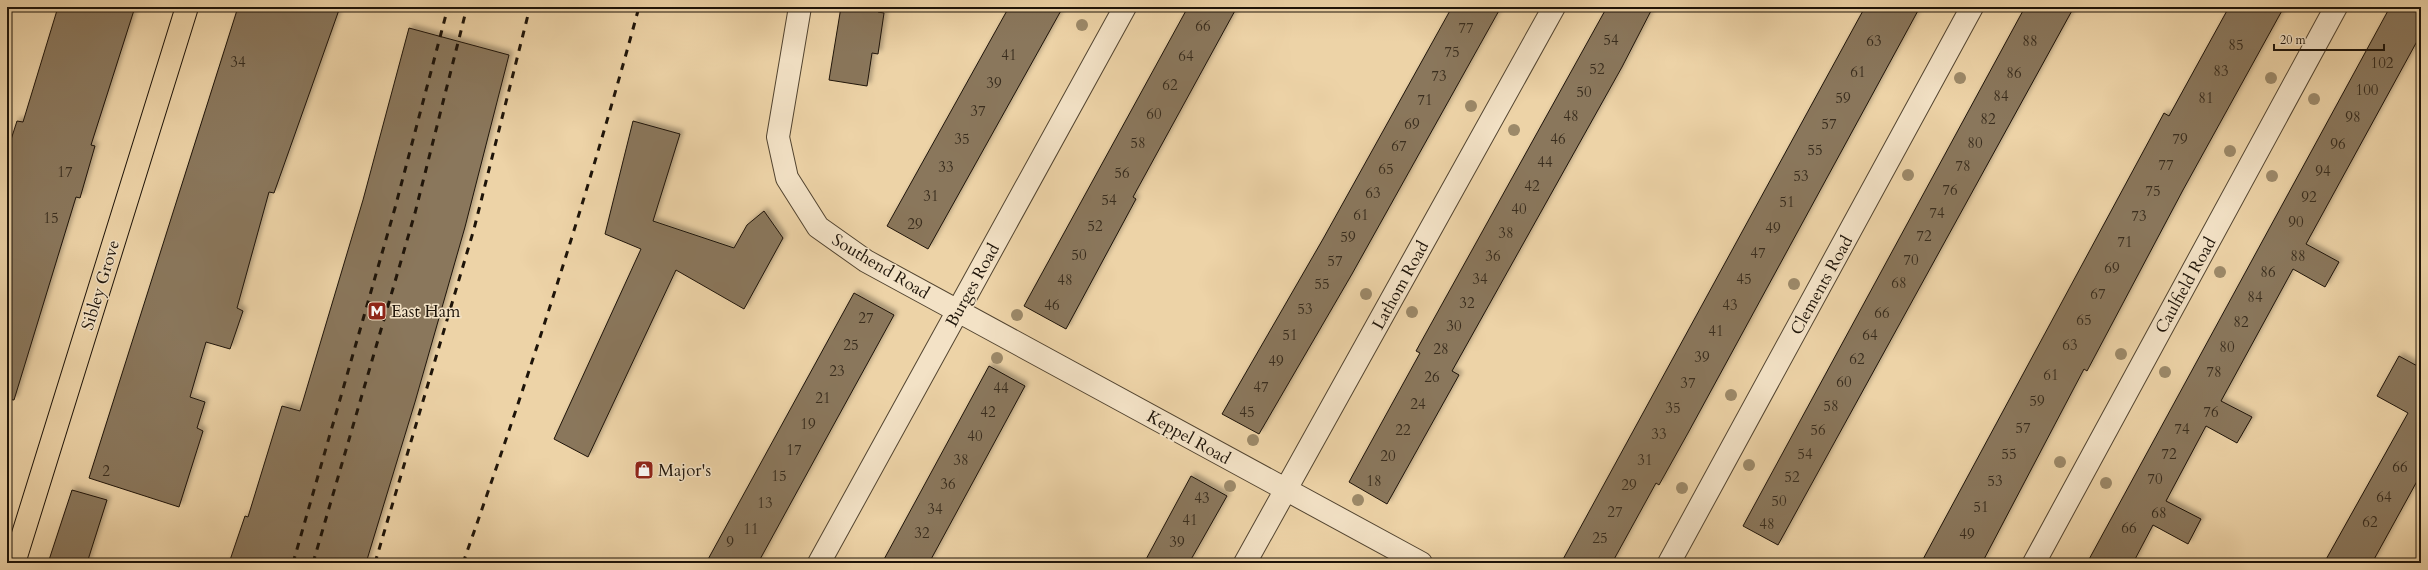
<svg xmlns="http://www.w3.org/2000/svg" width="2428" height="570" font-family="Cardo,serif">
	<defs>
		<filter id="shadow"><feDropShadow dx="3.5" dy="-3.5" stdDeviation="2" flood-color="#0004"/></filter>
	</defs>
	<rect width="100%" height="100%" fill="#edd3a7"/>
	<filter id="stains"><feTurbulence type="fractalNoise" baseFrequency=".005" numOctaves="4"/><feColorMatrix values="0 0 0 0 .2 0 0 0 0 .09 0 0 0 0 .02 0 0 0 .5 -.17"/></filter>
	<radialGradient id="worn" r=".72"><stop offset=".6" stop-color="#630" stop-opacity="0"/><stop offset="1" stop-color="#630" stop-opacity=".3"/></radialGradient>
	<path fill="#8a775b" stroke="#1e1409" filter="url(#shadow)" d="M58 7H135L91 145 95 146 80 198 76 197 14 400 7 399V152L17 121 23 122Z
		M238 7H340L274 193 269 192 237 308 243 311 230 349 206 342 190 397 205 402 197 428 203 431 179 507 89 478Z
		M841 7H879L878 12 884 13 878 54 872 53 867 86 829 80Z
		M1009 7H1063L928 249 887 226Z
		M1188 7H1237L1133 197 1136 199 1066 329 1024 306Z
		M1452 7H1501L1352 274 1259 434 1222 414 1323 239Z
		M1607 7H1653L1622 67 1452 371 1459 375 1387 504 1349 482 1420 353 1416 351Z
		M1865 7H1920L1688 433 1659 485 1656 483 1612 563H1561Z
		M2025 7H2074L1778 545 1743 526Z
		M2229 7H2284L2183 190 2087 371 2084 369 1982 563H1921L2164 113 2169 116Z
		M2390 7H2421V34L2306 244 2339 262 2325 287 2293 269 2221 401 2252 417 2237 443 2206 426 2166 501 2201 519 2188 544 2153 525 2133 563H2087Z
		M409 28 509 55 465 227 415 402 366 563H229L245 516 248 517 282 406 300 411 363 200Z
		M633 121 680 134 653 221 734 248 747 225 764 211 783 238 744 309 676 270 588 457 554 439 641 249 605 234Z
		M854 293 894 315 833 426 758 563H706Z
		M2399 356 2421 368V474L2372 563H2324L2408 413 2377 396Z
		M989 366 1025 386 986 458 929 563H882Z
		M1191 476 1227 496 1189 563H1144Z
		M72 490 107 500 87 563H48Z"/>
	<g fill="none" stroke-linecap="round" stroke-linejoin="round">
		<defs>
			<path id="minor" d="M800 7 778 137 787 178 818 227 866 261 1421 563
				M819 563 1125 7
				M1245 563 1554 7
				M1669 563 1972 7
				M2034 563 2336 7"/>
			<path id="major" d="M14 563 187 7"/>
		</defs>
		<use href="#minor" stroke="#524430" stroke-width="24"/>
		<use href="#major" stroke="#1e1409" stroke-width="24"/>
		<use href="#minor" stroke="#f3e2c6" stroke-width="22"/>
		<use href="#major" stroke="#edd3a7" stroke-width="22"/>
		<path stroke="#1e1409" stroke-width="3" stroke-dasharray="7 7" stroke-linecap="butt" d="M293 563 395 208 448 7
			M313 563 415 213 467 7
			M375 563 474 229 530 7
			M463 563C528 380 588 195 639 7"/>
	</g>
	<g fill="#9c8969">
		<circle cx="1082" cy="25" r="6"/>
		<circle cx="1960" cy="78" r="6"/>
		<circle cx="2271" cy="78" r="6"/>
		<circle cx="2314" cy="99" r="6"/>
		<circle cx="1471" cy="106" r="6"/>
		<circle cx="1514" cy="130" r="6"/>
		<circle cx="2230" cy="151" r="6"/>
		<circle cx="1908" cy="175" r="6"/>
		<circle cx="2272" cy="176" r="6"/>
		<circle cx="2220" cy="272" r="6"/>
		<circle cx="1794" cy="284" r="6"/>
		<circle cx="1366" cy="294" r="6"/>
		<circle cx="1412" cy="312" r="6"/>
		<circle cx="1017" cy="315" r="6"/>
		<circle cx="2121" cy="354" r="6"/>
		<circle cx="997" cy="358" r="6"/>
		<circle cx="2165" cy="372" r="6"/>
		<circle cx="1731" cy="395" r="6"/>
		<circle cx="1253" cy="440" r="6"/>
		<circle cx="2060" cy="462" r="6"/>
		<circle cx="1749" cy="465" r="6"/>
		<circle cx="2106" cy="483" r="6"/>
		<circle cx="1230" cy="486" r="6"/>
		<circle cx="1682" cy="488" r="6"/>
		<circle cx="1358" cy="500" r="6"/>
	</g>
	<defs>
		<symbol id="metro-square" viewBox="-11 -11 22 22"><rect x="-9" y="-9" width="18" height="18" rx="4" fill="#8f2418" stroke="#f3e2c6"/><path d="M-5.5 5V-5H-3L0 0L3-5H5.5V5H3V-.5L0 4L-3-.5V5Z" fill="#fff"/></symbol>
		<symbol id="shop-square" viewBox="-11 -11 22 22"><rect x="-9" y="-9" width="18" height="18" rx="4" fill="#8f2418" stroke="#f3e2c6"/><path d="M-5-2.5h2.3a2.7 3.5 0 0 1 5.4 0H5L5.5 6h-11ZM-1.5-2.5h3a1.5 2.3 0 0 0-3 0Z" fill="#fff"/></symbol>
	</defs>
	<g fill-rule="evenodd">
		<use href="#metro-square" x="366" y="300" width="22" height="22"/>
		<use href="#shop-square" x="633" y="459" width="22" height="22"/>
	</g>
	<g text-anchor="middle" stroke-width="3" stroke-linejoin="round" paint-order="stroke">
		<g font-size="15" fill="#392d1e">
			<text x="1203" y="31">66</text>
			<text x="1466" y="33">77</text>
			<text x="1611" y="45">54</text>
			<text x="1874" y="46">63</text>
			<text x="2030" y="46">88</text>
			<text x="2236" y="50">85</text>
			<text x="1452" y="57">75</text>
			<text x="1009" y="60">41</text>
			<text x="1186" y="61">64</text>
			<text x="238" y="67">34</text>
			<text x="2382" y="68">102</text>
			<text x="1597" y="74">52</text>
			<text x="2221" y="76">83</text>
			<text x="1858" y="77">61</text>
			<text x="2014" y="78">86</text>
			<text x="1439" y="81">73</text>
			<text x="994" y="88">39</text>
			<text x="1170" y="90">62</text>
			<text x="2367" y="95">100</text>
			<text x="1584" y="97">50</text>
			<text x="2001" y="101">84</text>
			<text x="1843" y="103">59</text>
			<text x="2206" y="103">81</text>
			<text x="1425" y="105">71</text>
			<text x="978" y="116">37</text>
			<text x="1154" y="119">60</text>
			<text x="1571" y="121">48</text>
			<text x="2353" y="122">98</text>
			<text x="1988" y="124">82</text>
			<text x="1412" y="129">69</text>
			<text x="1829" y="129">57</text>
			<text x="962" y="144">35</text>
			<text x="1558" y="144">46</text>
			<text x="2180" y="144">79</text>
			<text x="1138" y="148">58</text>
			<text x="1975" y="148">80</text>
			<text x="2338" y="149">96</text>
			<text x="1399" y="151">67</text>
			<text x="1815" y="155">55</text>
			<text x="1545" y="167">44</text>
			<text x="2166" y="170">77</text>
			<text x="1963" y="171">78</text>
			<text x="946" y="172">33</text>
			<text x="1386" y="174">65</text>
			<text x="2323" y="176">94</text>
			<text x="65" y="177">17</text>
			<text x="1122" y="178">56</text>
			<text x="1801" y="181">53</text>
			<text x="1532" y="191">42</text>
			<text x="1950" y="195">76</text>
			<text x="2153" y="196">75</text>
			<text x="1373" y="198">63</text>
			<text x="931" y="201">31</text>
			<text x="2309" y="202">92</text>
			<text x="1109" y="205">54</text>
			<text x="1787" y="207">51</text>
			<text x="1519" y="214">40</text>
			<text x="1937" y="218">74</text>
			<text x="1361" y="220">61</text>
			<text x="2139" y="221">73</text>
			<text x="51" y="223">15</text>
			<text x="2296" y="227">90</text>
			<text x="915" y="229">29</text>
			<text x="1095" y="231">52</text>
			<text x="1773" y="233">49</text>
			<text x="1506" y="238">38</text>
			<text x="1924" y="241">72</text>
			<text x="1348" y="242">59</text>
			<text x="2125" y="247">71</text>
			<text x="1758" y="258">47</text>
			<text x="1079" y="260">50</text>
			<text x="1493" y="261">36</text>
			<text x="2298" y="261">88</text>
			<text x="1911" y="265">70</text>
			<text x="1335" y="266">57</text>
			<text x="2112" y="273">69</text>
			<text x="2268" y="277">86</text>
			<text x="1480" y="284">34</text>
			<text x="1744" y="284">45</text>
			<text x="1065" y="285">48</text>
			<text x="1899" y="288">68</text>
			<text x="1322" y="289">55</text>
			<text x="2098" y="299">67</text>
			<text x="2255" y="302">84</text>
			<text x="1467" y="308">32</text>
			<text x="1052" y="310">46</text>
			<text x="1730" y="310">43</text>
			<text x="1305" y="314">53</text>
			<text x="1882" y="318">66</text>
			<text x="866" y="323">27</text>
			<text x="2084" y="325">65</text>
			<text x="2241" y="327">82</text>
			<text x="1454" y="331">30</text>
			<text x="1716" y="336">41</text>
			<text x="1290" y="340">51</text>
			<text x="1870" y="340">64</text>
			<text x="851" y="350">25</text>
			<text x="2070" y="350">63</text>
			<text x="2227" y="352">80</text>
			<text x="1441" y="354">28</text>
			<text x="1702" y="362">39</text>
			<text x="1857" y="364">62</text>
			<text x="1276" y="366">49</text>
			<text x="837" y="376">23</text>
			<text x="2214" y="377">78</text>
			<text x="2051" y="380">61</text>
			<text x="1432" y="382">26</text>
			<text x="1844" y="387">60</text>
			<text x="1688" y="388">37</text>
			<text x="1261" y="392">47</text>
			<text x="1001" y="393">44</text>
			<text x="823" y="403">21</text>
			<text x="2037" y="406">59</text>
			<text x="1418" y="409">24</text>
			<text x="1831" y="411">58</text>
			<text x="1673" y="413">35</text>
			<text x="988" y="417">42</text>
			<text x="1247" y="417">45</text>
			<text x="2211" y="417">76</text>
			<text x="808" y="429">19</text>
			<text x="2023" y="433">57</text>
			<text x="2182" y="434">74</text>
			<text x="1403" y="435">22</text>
			<text x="1818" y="435">56</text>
			<text x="1659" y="439">33</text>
			<text x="975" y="441">40</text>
			<text x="794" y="455">17</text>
			<text x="1805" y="459">54</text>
			<text x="2009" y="459">55</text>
			<text x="2169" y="459">72</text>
			<text x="1388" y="461">20</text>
			<text x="961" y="465">38</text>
			<text x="1645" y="465">31</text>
			<text x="2400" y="472">66</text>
			<text x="106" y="476">2</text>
			<text x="779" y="481">15</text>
			<text x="1792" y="482">52</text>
			<text x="2155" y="484">70</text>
			<text x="1374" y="486">18</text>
			<text x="1995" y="486">53</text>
			<text x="948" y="489">36</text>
			<text x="1629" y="490">29</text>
			<text x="2384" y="502">64</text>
			<text x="1202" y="503">43</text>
			<text x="1779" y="506">50</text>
			<text x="765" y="508">13</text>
			<text x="1981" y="512">51</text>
			<text x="935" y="514">34</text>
			<text x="1615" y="517">27</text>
			<text x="2159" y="518">68</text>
			<text x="1190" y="525">41</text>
			<text x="2370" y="527">62</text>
			<text x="1767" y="529">48</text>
			<text x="2129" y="533">66</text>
			<text x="751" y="534">11</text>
			<text x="922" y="538">32</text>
			<text x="1967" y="539">49</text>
			<text x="1600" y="543">25</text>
			<text x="730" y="547">9</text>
			<text x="1177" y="547">39</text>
		</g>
		<g font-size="17" fill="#1e1409" stroke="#f3e2c6">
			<text transform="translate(881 266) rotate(31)" y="6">Southend Road</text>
			<text transform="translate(100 285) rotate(-73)" y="6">Sibley Grove</text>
			<text transform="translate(972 285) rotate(-61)" y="6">Burges Road</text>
			<text transform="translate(1400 285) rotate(-61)" y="6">Lathom Road</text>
			<text transform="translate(1821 285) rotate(-61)" y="6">Clements Road</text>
			<text transform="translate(2185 285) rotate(-61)" y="6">Caulfield Road</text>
			<text transform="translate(1189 437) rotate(29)" y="6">Keppel Road</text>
		</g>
		<g font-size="17" fill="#1e1409" stroke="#f3e2c6" text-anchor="start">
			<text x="391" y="317">East Ham</text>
			<text x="658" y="476">Major's</text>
		</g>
	</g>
	<rect width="2428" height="570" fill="none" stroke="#edd3a7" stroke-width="24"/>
	<rect x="8" y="8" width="2412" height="554" fill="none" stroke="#1e1409" stroke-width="2"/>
	<rect x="12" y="12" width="2404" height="546" fill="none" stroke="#1e1409"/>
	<path d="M2274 44v6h110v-6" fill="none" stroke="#1e1409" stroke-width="2"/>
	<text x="2280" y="44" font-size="12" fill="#1e1409" stroke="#f3e2c6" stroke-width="3" paint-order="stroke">20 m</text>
	<rect width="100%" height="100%" filter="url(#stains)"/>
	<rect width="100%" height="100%" fill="url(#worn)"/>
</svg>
